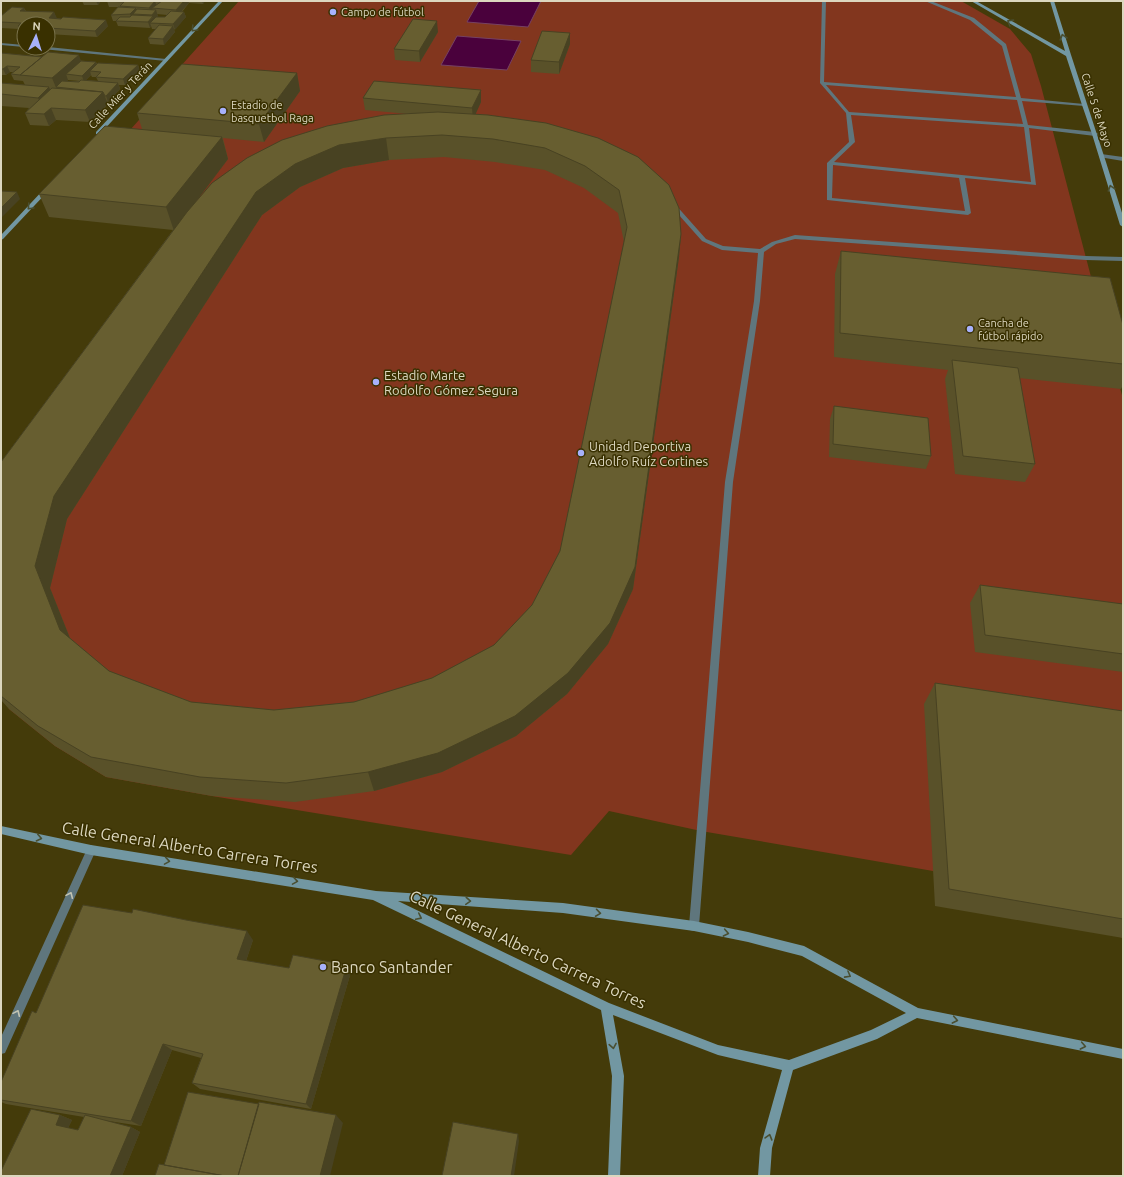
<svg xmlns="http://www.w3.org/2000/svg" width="1124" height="1177" font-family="Ubuntu,sans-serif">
	<rect width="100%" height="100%" fill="#443b0a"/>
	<path fill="#82361e" d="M239 1H961L1010 29 1031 54 1041 86 1123 399V938L933 871 701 831 609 811 571 855 212 796 106 777 55 746 9 709 1 692V506L194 235 130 130 174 81 171 77Z"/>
	<path fill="#4a013c" stroke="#764163" d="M479 1H541L528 27 467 22Z
		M457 36 521 41 507 70 441 65Z"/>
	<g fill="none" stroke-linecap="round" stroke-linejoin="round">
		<path fill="#5f767d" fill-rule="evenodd" d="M822 1H826L824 82 1016 97 1002 46 970 20 925 1H931L974 18 1006 44 1021 98 1084 104 1086 105 1084 106 1022 101 1028 125 1095 132 1098 134 1095 136 1029 128 1036 185 965 178 971 213 968 215 827 200V163L849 142 846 113 820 83ZM826 85 1017 100 1023 124 849 112ZM851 115 1024 127 1031 182 834 162 855 142ZM833 165 959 178 965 211 832 198Z
			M670 203H674L706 239 723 246 760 249 772 242 795 235 1086 256 1123 257V261L1086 260 795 239 776 244 764 252 760 301 733 482 699 926 698 930 694 931 690 930 689 926 725 482 754 301 758 253 722 250 702 241 670 205Z"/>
		<path fill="#5f767d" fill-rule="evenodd" d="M1 43 24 45V47L1 45Z
			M48 47 166 59 168 60 166 61 42 49 40 48Z
			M1101 154 1123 157V161L1099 157V155Z
			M91 845 94 847 96 850 5 1053 1 1054V1037L88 847Z"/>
		<path fill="#7297a2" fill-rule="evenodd" d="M219 1H223L100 134H96V132Z
			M971 1H976L1065 51 1050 1H1054C1076 73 1101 144 1123 216V227L1120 225 1092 134 1082 105 1066 56Z
			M45 188 50 189 3 239 1 240V235Z
			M1 826 91 845 376 891 563 903 694 921 748 932 804 946 918 1008 1123 1049V1059L917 1018 877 1039 793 1070 772 1148 770 1176H758L760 1148 782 1070 718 1055 613 1015 624 1076 620 1176H608L612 1076 601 1010 373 900 91 855 1 834ZM398 901 563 913 694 931 748 942 802 956 906 1013 871 1030 789 1060 718 1045 609 1003Z"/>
	</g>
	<path fill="#595129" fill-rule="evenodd" d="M82 1H101L98 5H84Z
		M107 1H205L203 4 189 3 182 12H184L186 17 174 30 175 32 164 45 150 44 148 38 156 29H152L151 26 150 28 118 26 116 21H113L111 15 121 7H109ZM157 14 167 15 165 17H157L158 16Z
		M24 8 26 11 54 12 56 18 108 26 97 37 48 34V24H24V32H21L19 29 1 28V16Z
		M438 32 420 62 395 60 394 49Z
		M570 33V44L559 74 531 72V60Z
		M1 53 96 62 97 64 138 65 140 71 125 85H119L120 89 108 102H107L108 104 90 122 56 120 49 126 30 125 25 113 29 108 1 106V83L25 85 23 81 14 80 11 74 14 72H10L6 75H1ZM91 75 92 77H96L98 81 86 80ZM68 80 80 81H67Z
		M297 73 300 91 264 142 223 138 228 159 196 201 409 114 365 110 363 98 481 102 475 114 546 123 681 234 679 257 633 589 608 644 567 694 516 736 442 772 374 791 295 802 212 796 106 777 55 746 9 709 1 700V462L173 230 49 217 39 194 142 129 137 113ZM444 157 495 162 545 170 584 188 618 213 624 242 560 551 532 605 494 645 432 678 354 702 274 710 191 702 109 671 70 638 50 588 67 519 262 215 300 187 343 168 389 160Z
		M841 251 1123 325V385L1121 389 1019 378 1035 464 1025 482 955 474 945 379 948 370 834 357 835 274Z
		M834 406 931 456 926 469 829 457 830 419Z
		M980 585 1123 604V672L975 652 970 603Z
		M935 683 1123 711V938L935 906 924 704Z
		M253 940 246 961 289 968 351 972 311 1109 200 1089 192 1083 201 1058 172 1050 141 1126 102 1120 131 1127 140 1132 122 1176H1L60 1115 72 1120 68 1128 78 1130 84 1117 6 1104 1 1102V1100L36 1013Z"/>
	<path fill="#484222" d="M96 1H101L98 5Z
		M155 1 157 7 152 8 153 11 151 13 149 8Z
		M184 1H188L189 3 178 15 176 10Z
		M202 1H205L203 4Z
		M24 8 26 13 20 11Z
		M136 8 137 14H133L134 18 132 20 130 14Z
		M156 10 158 16 150 23 151 26 150 28 148 22 153 17 152 15Z
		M54 12 57 18 51 24 49 18Z
		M184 12 186 17 175 30 173 24Z
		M106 20 108 26 97 37 95 31Z
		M437 21 438 32 420 62 419 51Z
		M173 26 175 32 164 45 163 39Z
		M570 33V44L559 74V62Z
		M79 55 83 67 66 74 68 80 60 88 56 87 57 90 52 78Z
		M96 62 98 68 90 71 91 75 84 82 82 76Z
		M138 65 140 71 125 85 123 79Z
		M7 66 10 72 6 75 3 69Z
		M297 73 300 91 264 142 259 124Z
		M118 83 120 89 108 102 106 96Z
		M49 87 54 99 43 110 38 98Z
		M481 90V102L473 120 472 108Z
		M103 92 108 104 90 122 85 110Z
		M51 108 56 120 49 126 44 114Z
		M222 137 228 159 174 231 166 207Z
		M386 138 389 160 343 168 300 187 262 215 67 519 50 588 75 651 60 630 35 566 54 496 256 192 295 164 339 145Z
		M17 192 20 199 1 218V208Z
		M681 234 679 257 633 589 608 644 567 694 516 736 442 772 374 791 368 772 635 567Z
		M247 931 253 940 244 967 237 959Z
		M347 965 351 972 311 1109 306 1104Z
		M163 1044 172 1050 141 1126 131 1121Z
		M60 1115 72 1120 67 1130 56 1125Z
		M336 1115 343 1123 330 1176H320Z
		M131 1127 140 1132 122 1176H110Z
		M518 1134 519 1141 514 1176H511Z"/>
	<path fill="#675e30" stroke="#484222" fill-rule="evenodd" d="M107 1H123V2Z
		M125 1H155L149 8 120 6Z
		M162 1H184L176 10 152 8Z
		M12 7 24 8 20 11 54 12 49 18 61 19 63 17 106 20 95 31 48 28V24H24V26H18L21 23 1 22V16Z
		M118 7 136 8 130 14 111 15Z
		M137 9 156 10 152 15 133 14Z
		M171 11 184 12 173 24 150 23 156 17H165Z
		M132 15 153 16 148 22 116 21 120 17H130Z
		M413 19 437 21 419 51 394 49Z
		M159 25 173 26 163 39 148 38Z
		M542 31 570 33 559 62 531 60Z
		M48 52 79 55 52 78 20 75Z
		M1 53 42 57 20 75 11 74 20 67 7 66 3 69H1Z
		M81 61 96 62 82 76 66 74Z
		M98 63 138 65 123 79 96 77 101 72 90 71Z
		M182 64 297 73 259 124 137 113Z
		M81 80 118 83 106 96H105L103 92 56 87 62 81 79 82Z
		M374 81 481 90 472 108 363 98Z
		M1 83 49 87 38 98 1 94Z
		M52 88 103 92 85 110 51 108 44 114 25 113Z
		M438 112 488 115 546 123 598 138 638 157 669 185 679 208 681 234 635 567 610 623 568 673 515 716 438 753 368 772 286 783 200 777 91 757 38 726 1 696V462L187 212 212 183 247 158 282 140 327 126 384 115ZM442 135 493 139 545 148 585 166 619 190 627 227 560 551 532 605 494 645 432 678 354 702 274 710 191 702 109 671 60 630 35 566 54 496 256 192 295 164 339 145 386 138Z
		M105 126 222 137 166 207 39 194Z
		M1 191 17 192 1 208Z
		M841 251 1110 278 1123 325V364L840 333Z
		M952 360 1018 368 1035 464 963 456Z
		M834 406 928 418 931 456 833 444Z
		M980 585 1123 604V654L985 635Z
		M935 683 1123 711V919L949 889Z
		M83 905 132 913 133 909 186 920 247 931 237 959 289 968 293 955 347 965 306 1104 192 1083 203 1054 163 1044 131 1121 1 1100V1082L32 1011 36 1013Z
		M188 1092 259 1104 238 1176H225L164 1165Z
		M259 1102 336 1115 320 1176H238Z
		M31 1109 60 1115 56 1125 78 1130 85 1115 131 1127 110 1176H1V1171Z
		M453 1122 518 1134 511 1176H442Z
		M159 1164 225 1176H155Z"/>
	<defs><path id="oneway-chevron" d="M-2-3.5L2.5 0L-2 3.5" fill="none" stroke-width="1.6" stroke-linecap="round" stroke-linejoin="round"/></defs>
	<g stroke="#4a4f31">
		<use href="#oneway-chevron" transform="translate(1010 22) rotate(-148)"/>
		<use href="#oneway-chevron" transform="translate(194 29) rotate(133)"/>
		<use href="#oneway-chevron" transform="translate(1063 37) rotate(-106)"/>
		<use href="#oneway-chevron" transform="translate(1111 188) rotate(-108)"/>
		<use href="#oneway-chevron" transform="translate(30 207) rotate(133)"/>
		<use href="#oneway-chevron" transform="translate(39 838) rotate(12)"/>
		<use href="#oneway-chevron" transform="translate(167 861) rotate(9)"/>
		<use href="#oneway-chevron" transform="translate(295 881) rotate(9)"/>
		<use href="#oneway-chevron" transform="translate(468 901) rotate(4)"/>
		<use href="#oneway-chevron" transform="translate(598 913) rotate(8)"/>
		<use href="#oneway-chevron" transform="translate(419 917) rotate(26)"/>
		<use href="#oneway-chevron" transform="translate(726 933) rotate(11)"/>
		<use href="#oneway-chevron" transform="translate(848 975) rotate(29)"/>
		<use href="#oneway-chevron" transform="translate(955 1020) rotate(11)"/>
		<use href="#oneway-chevron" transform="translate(613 1046) rotate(80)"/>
		<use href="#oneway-chevron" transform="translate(1083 1046) rotate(11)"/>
		<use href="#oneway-chevron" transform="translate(769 1137) rotate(-74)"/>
	</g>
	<g stroke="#c3c4b2">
		<use href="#oneway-chevron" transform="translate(70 895) rotate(-66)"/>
		<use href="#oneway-chevron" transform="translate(17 1013) rotate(-66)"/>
	</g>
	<g fill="#a7b1fc" stroke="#393000" stroke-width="1.5">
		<circle cx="333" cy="12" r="4"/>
		<circle cx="223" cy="111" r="4"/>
		<circle cx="970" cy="329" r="4"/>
		<circle cx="376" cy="382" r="4"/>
		<circle cx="581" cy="453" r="4"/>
		<circle cx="323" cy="967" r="4"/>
	</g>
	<g text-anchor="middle" stroke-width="3" stroke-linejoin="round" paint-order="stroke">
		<g font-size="11" fill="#dcd7bf" stroke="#393000" text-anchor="start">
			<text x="341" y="16">Campo de fútbol</text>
			<text x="231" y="109">Estadio de<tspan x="231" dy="13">basquetbol Raga</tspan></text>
			<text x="978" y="327">Cancha de<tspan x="978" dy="13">fútbol rápido</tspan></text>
		</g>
		<g font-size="11" fill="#dcd7bf" stroke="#393000">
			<text transform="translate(120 95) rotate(-47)" y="4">Calle Mier y Terán</text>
			<text transform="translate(1097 110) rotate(72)" y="4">Calle 5 de Mayo</text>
		</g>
		<g font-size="13" fill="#dcd7bf" stroke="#393000" text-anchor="start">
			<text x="384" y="380">Estadio Marte<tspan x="384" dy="15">Rodolfo Gómez Segura</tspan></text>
			<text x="589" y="451">Unidad Deportiva<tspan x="589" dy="15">Adolfo Ruíz Cortines</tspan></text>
		</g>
		<g font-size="16" fill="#dcd7bf" stroke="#393000">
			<text transform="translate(190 847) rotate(9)" y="6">Calle General Alberto Carrera Torres</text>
			<text transform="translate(528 949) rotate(25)" y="6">Calle General Alberto Carrera Torres</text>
		</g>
		<g font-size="16" fill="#dcd7bf" stroke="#393000" text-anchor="start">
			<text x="331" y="973">Banco Santander</text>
		</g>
	</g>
	<rect width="1124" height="1177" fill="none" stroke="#dcd7bf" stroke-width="4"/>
	<g transform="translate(36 36) rotate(4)"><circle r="19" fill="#393000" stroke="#7a734c"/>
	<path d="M0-3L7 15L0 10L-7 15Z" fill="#a7b1fc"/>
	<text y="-6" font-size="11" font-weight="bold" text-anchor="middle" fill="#dcd7bf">N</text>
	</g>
</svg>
